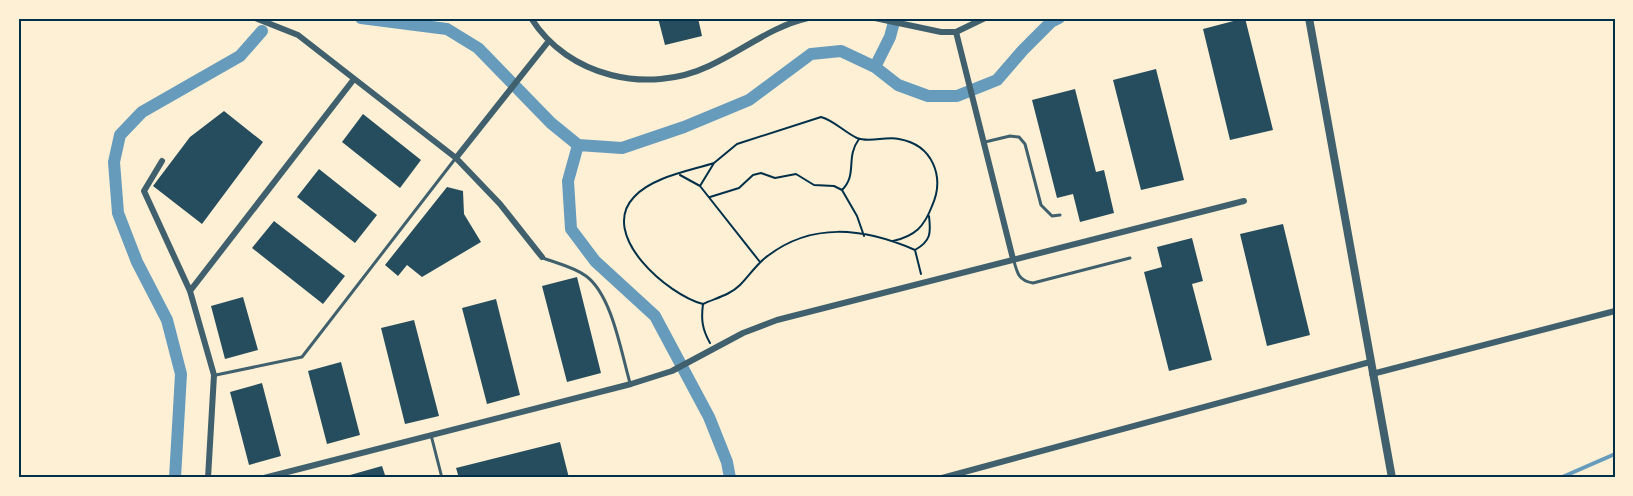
<svg xmlns="http://www.w3.org/2000/svg" width="1633" height="496" font-family="Inter,sans-serif">
	<rect width="100%" height="100%" fill="#fdf0d5"/>
	<g fill="none" stroke-linecap="round" stroke-linejoin="round">
		<path stroke="#669bbc" stroke-width="4" d="M1560 478 1615 454"/>
		<path stroke="#669bbc" stroke-width="12" d="M361 18 447 29 478 48 551 123 578 145 622 148 684 127 749 100 811 54 841 51 875 67 898 85 928 96H957L997 80 1023 50 1051 22 1059 18
			M875 67 890 37 895 18
			M578 145 568 181 571 229 595 261 655 316 709 417 727 462 730 478
			M175 478 181 374 167 320 137 262 118 213 114 162 120 135 142 112 240 56 262 31"/>
	</g>
	<path fill="#264d5e" d="M658 18H698L702 36 665 45Z
		M1245 18 1273 130 1230 140 1203 29Z
		M1156 69 1184 180 1141 190 1113 80Z
		M1075 89 1096 172 1104 170 1114 213 1080 222 1073 194 1057 198 1032 100Z
		M224 111 263 142 202 224 153 186 190 137Z
		M363 114 421 160 400 188 342 142Z
		M319 169 377 215 355 243 297 197Z
		M447 187 463 191 464 214 481 242 422 277 407 265 398 276 385 265Z
		M274 221 345 276 323 304 252 248Z
		M1283 224 1310 335 1267 346 1240 234Z
		M1192 238 1203 281 1192 284 1212 360 1169 371 1144 272 1162 267 1157 247Z
		M577 277 601 373 567 382 542 286Z
		M243 297 258 350 225 359 211 306Z
		M496 299 520 395 487 404 462 308Z
		M414 320 439 416 405 424 381 328Z
		M341 362 360 435 327 444 308 371Z
		M262 383 281 456 249 465 230 392Z
		M560 442 569 478H459L456 468Z
		M382 466 386 478H351L350 475Z"/>
	<g fill="none" stroke-linecap="round" stroke-linejoin="round">
		<path stroke="#003049" stroke-width="2" d="M680 175 700 186
			M842 190C858 174 845 158 859 139
			M710 197 739 188 753 175 761 173 775 178 796 174 814 185 834 186 842 190 857 216 864 236
			M915 250C931 241 931 233 929 216
			M760 262 700 186 714 163 737 144 821 117C835 121 844 132 857 138 869 143 886 136 899 139 933 145 945 177 932 206 924 227 915 236 893 241
			M703 304C668 295 598 235 634 197 652 177 689 171 714 163
			M710 343C702 329 701 319 703 304 716 298 730 295 740 285 749 276 756 265 765 258 811 221 864 228 915 250L921 274"/>
		<path stroke="#3f606c" stroke-width="3" d="M985 142 1010 136 1019 137 1025 144 1041 205 1052 216 1060 215
			M543 258C556 263 574 267 586 276 612 295 621 352 630 383
			M1014 261C1017 273 1019 281 1033 283L1130 258
			M216 375 302 357 455 159
			M431 435 442 478"/>
		<path stroke="#3f606c" stroke-width="6" d="M255 18 298 35 456 158 500 204 542 257
			M531 18C568 77 648 95 709 66 742 51 772 26 808 18
			M875 18 941 32H956L985 18
			M956 32 1013 259
			M456 158 548 42
			M162 161 144 191 190 291 214 375 208 478
			M190 291 354 79
			M1372 374 1615 311
			M264 478 631 384 672 371 743 333 777 320 1244 201
			M942 478 1370 362"/>
		<path stroke="#3f606c" stroke-width="8" d="M1309 18 1392 478"/>
	</g>
	<rect width="1633" height="496" fill="none" stroke="#fdf0d5" stroke-width="39"/>
	<rect x="20" y="20" width="1594" height="456" fill="none" stroke="#003049" stroke-width="2"/>
</svg>
